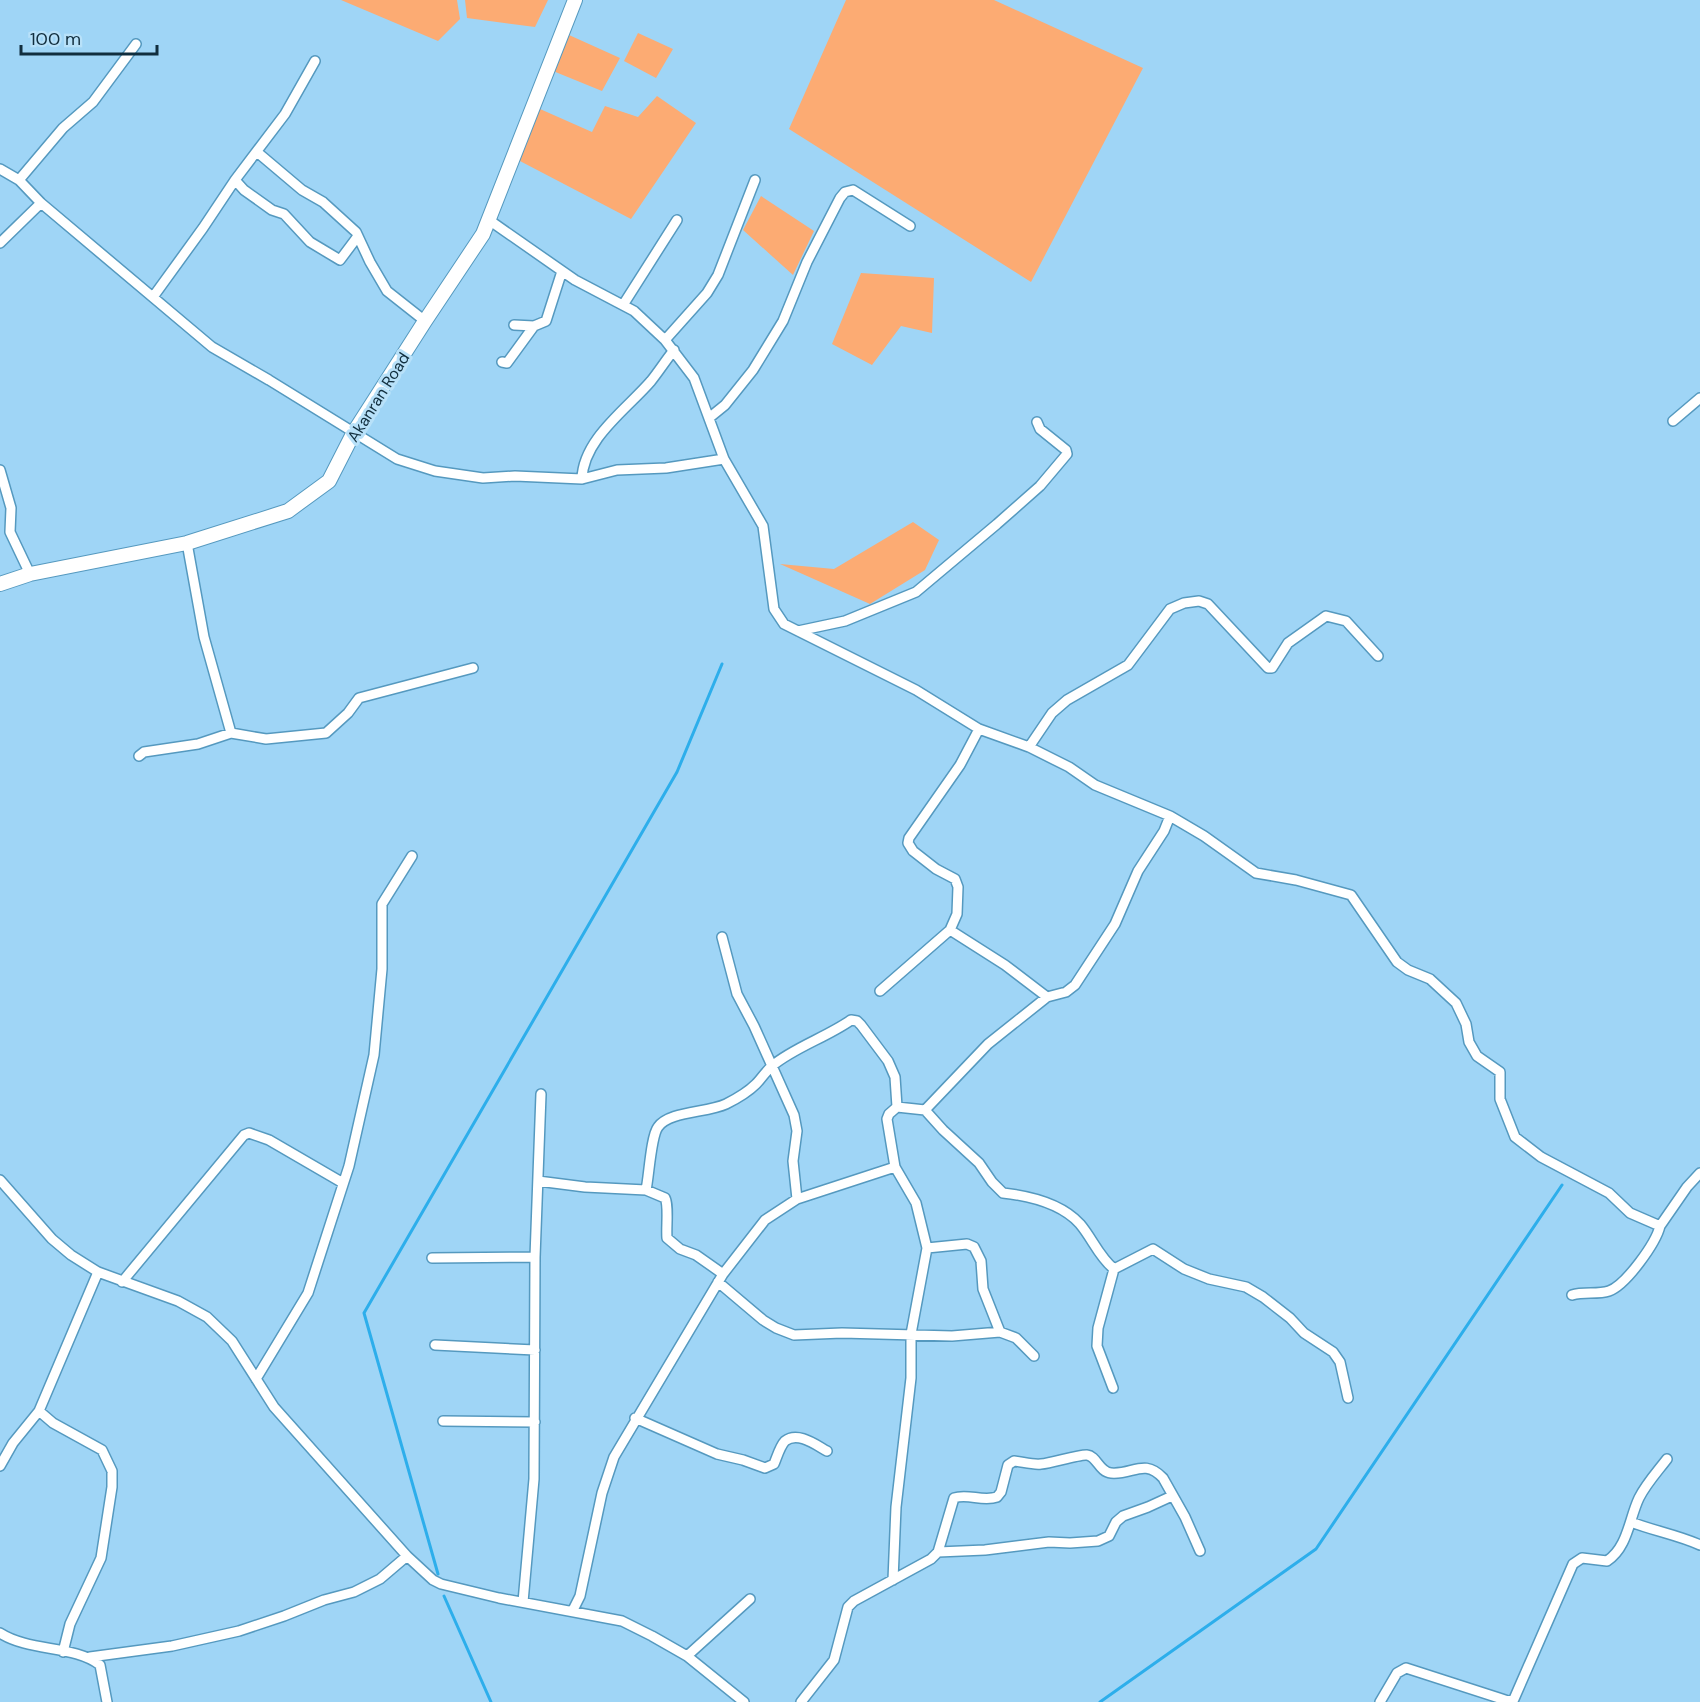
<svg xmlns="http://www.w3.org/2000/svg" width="1700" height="1702" font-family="'DM Sans',sans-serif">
	<rect width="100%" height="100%" fill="#9fd5f6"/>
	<path fill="#fcab73" d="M341 0H457L460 19 438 41Z
		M465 0H548L535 27 467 18Z
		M846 0H994L1143 68 1031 282 789 129Z
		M638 33 673 49 656 78 624 61Z
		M569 35 620 58 602 91 553 71Z
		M657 96 696 123 631 219 518 160 540 109 592 132 605 106 638 117Z
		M761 196 814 231 793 275 743 230Z
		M861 273 934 278 932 333 901 326 872 365 832 344Z
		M913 522 939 540 925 570 870 604 780 564 834 569Z"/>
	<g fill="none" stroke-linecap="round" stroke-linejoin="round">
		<path stroke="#2daeeb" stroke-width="3" d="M438 1574 364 1313 677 772 722 664
			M444 1596 491 1702
			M1100 1702 1316 1549 1562 1185"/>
		<defs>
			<path id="street" d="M257 152 302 190 323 202 356 232 370 262 387 291 425 321
				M0 169 19 180 41 203 212 347 269 380 397 459 435 471 483 478 515 476 582 479
				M19 180 63 128 93 102 136 44
				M235 180 244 190 272 210 284 214 310 242 340 260 358 236
				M489 220 575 280 634 311 665 340 694 378 724 459 763 526 774 609 784 624 916 690 979 729 1029 747 1069 767 1095 785 1170 816 1204 836 1256 873 1296 880 1351 895 1397 962 1408 970 1430 979 1456 1003 1466 1024 1469 1042 1477 1056 1500 1072V1099L1515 1137 1541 1157 1609 1193 1630 1213 1660 1226 1687 1187 1700 1173
				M0 243 41 203
				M153 297 203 228 235 180 285 114 315 61
				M623 305 677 220
				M514 325 534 326 546 321 562 271
				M665 340 707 293 718 275 755 180
				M674 350C666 360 659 371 651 381 627 409 583 439 582 479L617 470 666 468 724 459
				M502 362 507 363 534 326
				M709 418 725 405 753 370 783 321 807 262 840 198 845 192 853 190 910 226
				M1673 421 1700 398
				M0 470 11 508 10 532 30 574
				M187 543 204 637 231 733
				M798 631 845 621 916 592 997 524 1040 486 1067 454 1066 450 1040 429 1037 422
				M1029 747 1052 713 1067 700 1128 665 1170 609 1184 603 1199 601 1208 604 1268 668H1272L1288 643 1326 616 1346 621 1378 656
				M139 756 144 752 198 744 231 733 266 739 326 733 348 713 359 698 473 668
				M950 930 1005 965 1047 997
				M722 937 737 994 754 1026 794 1115 797 1131 793 1161 797 1199
				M880 991 950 930 957 914 958 887 955 879 936 869 913 851 908 843 909 838 960 765 979 729
				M925 1110 943 1130 979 1163 992 1182 1003 1193C1030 1196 1061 1203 1080 1224 1092 1238 1099 1257 1114 1269L1153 1249 1184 1269 1209 1279 1246 1287 1263 1297 1290 1318 1304 1333 1333 1352 1340 1362 1348 1398
				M0 1180 52 1239 71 1255 98 1272 178 1301 207 1317 232 1341 274 1407 407 1556 433 1580 441 1584 499 1598 622 1621 652 1636 687 1656 744 1702
				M538 1181 585 1187 646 1190 665 1198C669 1205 666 1227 667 1238L680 1249 696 1255 723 1274
				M646 1190C649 1176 651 1136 658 1127 669 1111 707 1113 726 1104 736 1099 749 1091 756 1084 762 1078 766 1071 772 1066 793 1048 827 1037 851 1020L857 1021 861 1025 888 1061 895 1077 897 1107
				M927 1248 967 1244 974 1247 981 1261 983 1289 1000 1332
				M432 1258 535 1257
				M122 1282 244 1135 249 1133 269 1140 343 1183
				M718 1282 763 1320 776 1328 794 1335 842 1333 952 1336 1000 1332 1016 1338 1034 1356
				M1572 1295C1584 1291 1597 1295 1609 1291 1626 1285 1656 1243 1660 1226
				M435 1345 535 1350
				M256 1379 308 1293 349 1166 374 1055 382 969V904L412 856
				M1113 1388 1097 1346 1098 1328 1114 1269
				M635 1418 717 1454 743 1460 765 1468 774 1464C777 1457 780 1446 785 1441 798 1431 816 1445 827 1451
				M443 1421 535 1422
				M0 1466 13 1443 39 1411
				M1631 1522C1654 1531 1678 1535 1700 1545
				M938 1552 985 1550 1049 1542 1070 1543 1098 1541 1109 1536 1116 1522 1123 1516 1148 1507 1172 1496
				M893 1580 896 1507 911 1378V1334L927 1248 916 1203 895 1167
				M523 1602 534 1479 535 1257 541 1094
				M573 1610 580 1596 602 1493 614 1457 723 1274 765 1220 797 1199 895 1167 887 1119 889 1114 897 1107 925 1110 988 1044 1047 997 1066 992 1075 985 1115 924 1138 871 1164 831 1170 816
				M0 1633C30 1652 74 1645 100 1665L107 1702
				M63 1652 70 1624 101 1558 112 1487V1471L102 1450 53 1423 39 1411 98 1272
				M687 1656 750 1599
				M90 1657 172 1646 239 1631 284 1616 324 1600 354 1592 380 1579 407 1556
				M801 1702 834 1660 848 1607 854 1601 931 1559 938 1552 954 1498C967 1493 983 1502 997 1497L1001 1492 1008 1465 1014 1461C1023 1462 1033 1465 1041 1464 1052 1463 1080 1454 1087 1455 1097 1456 1099 1472 1111 1473 1133 1475 1144 1458 1163 1478L1185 1517 1200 1551
				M1380 1702 1397 1673 1406 1668 1499 1698 1508 1701 1514 1699 1573 1564 1582 1558 1607 1561C1628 1547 1629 1519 1639 1498 1646 1484 1657 1472 1667 1459"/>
			<path id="secondary" d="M0 584 30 574 187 543 288 511 329 481 354 432 425 321 483 234 575 0"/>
		</defs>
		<use href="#street" stroke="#5599bf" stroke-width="12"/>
		<use href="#secondary" stroke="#5599bf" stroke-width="16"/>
		<use href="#street" stroke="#fff" stroke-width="9"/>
		<use href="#secondary" stroke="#fff" stroke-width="14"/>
	</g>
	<g text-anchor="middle" stroke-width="6" stroke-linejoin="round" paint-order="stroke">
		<g font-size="16" fill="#112e3e" stroke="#b8e1f9">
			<text transform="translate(378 397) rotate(-58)" y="6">Akanran Road</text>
		</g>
	</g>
	<path d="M21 45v9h136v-9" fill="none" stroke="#112e3e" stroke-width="3"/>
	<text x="30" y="45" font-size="18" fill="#112e3e" stroke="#b8e1f9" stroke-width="4.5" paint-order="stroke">100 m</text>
</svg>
